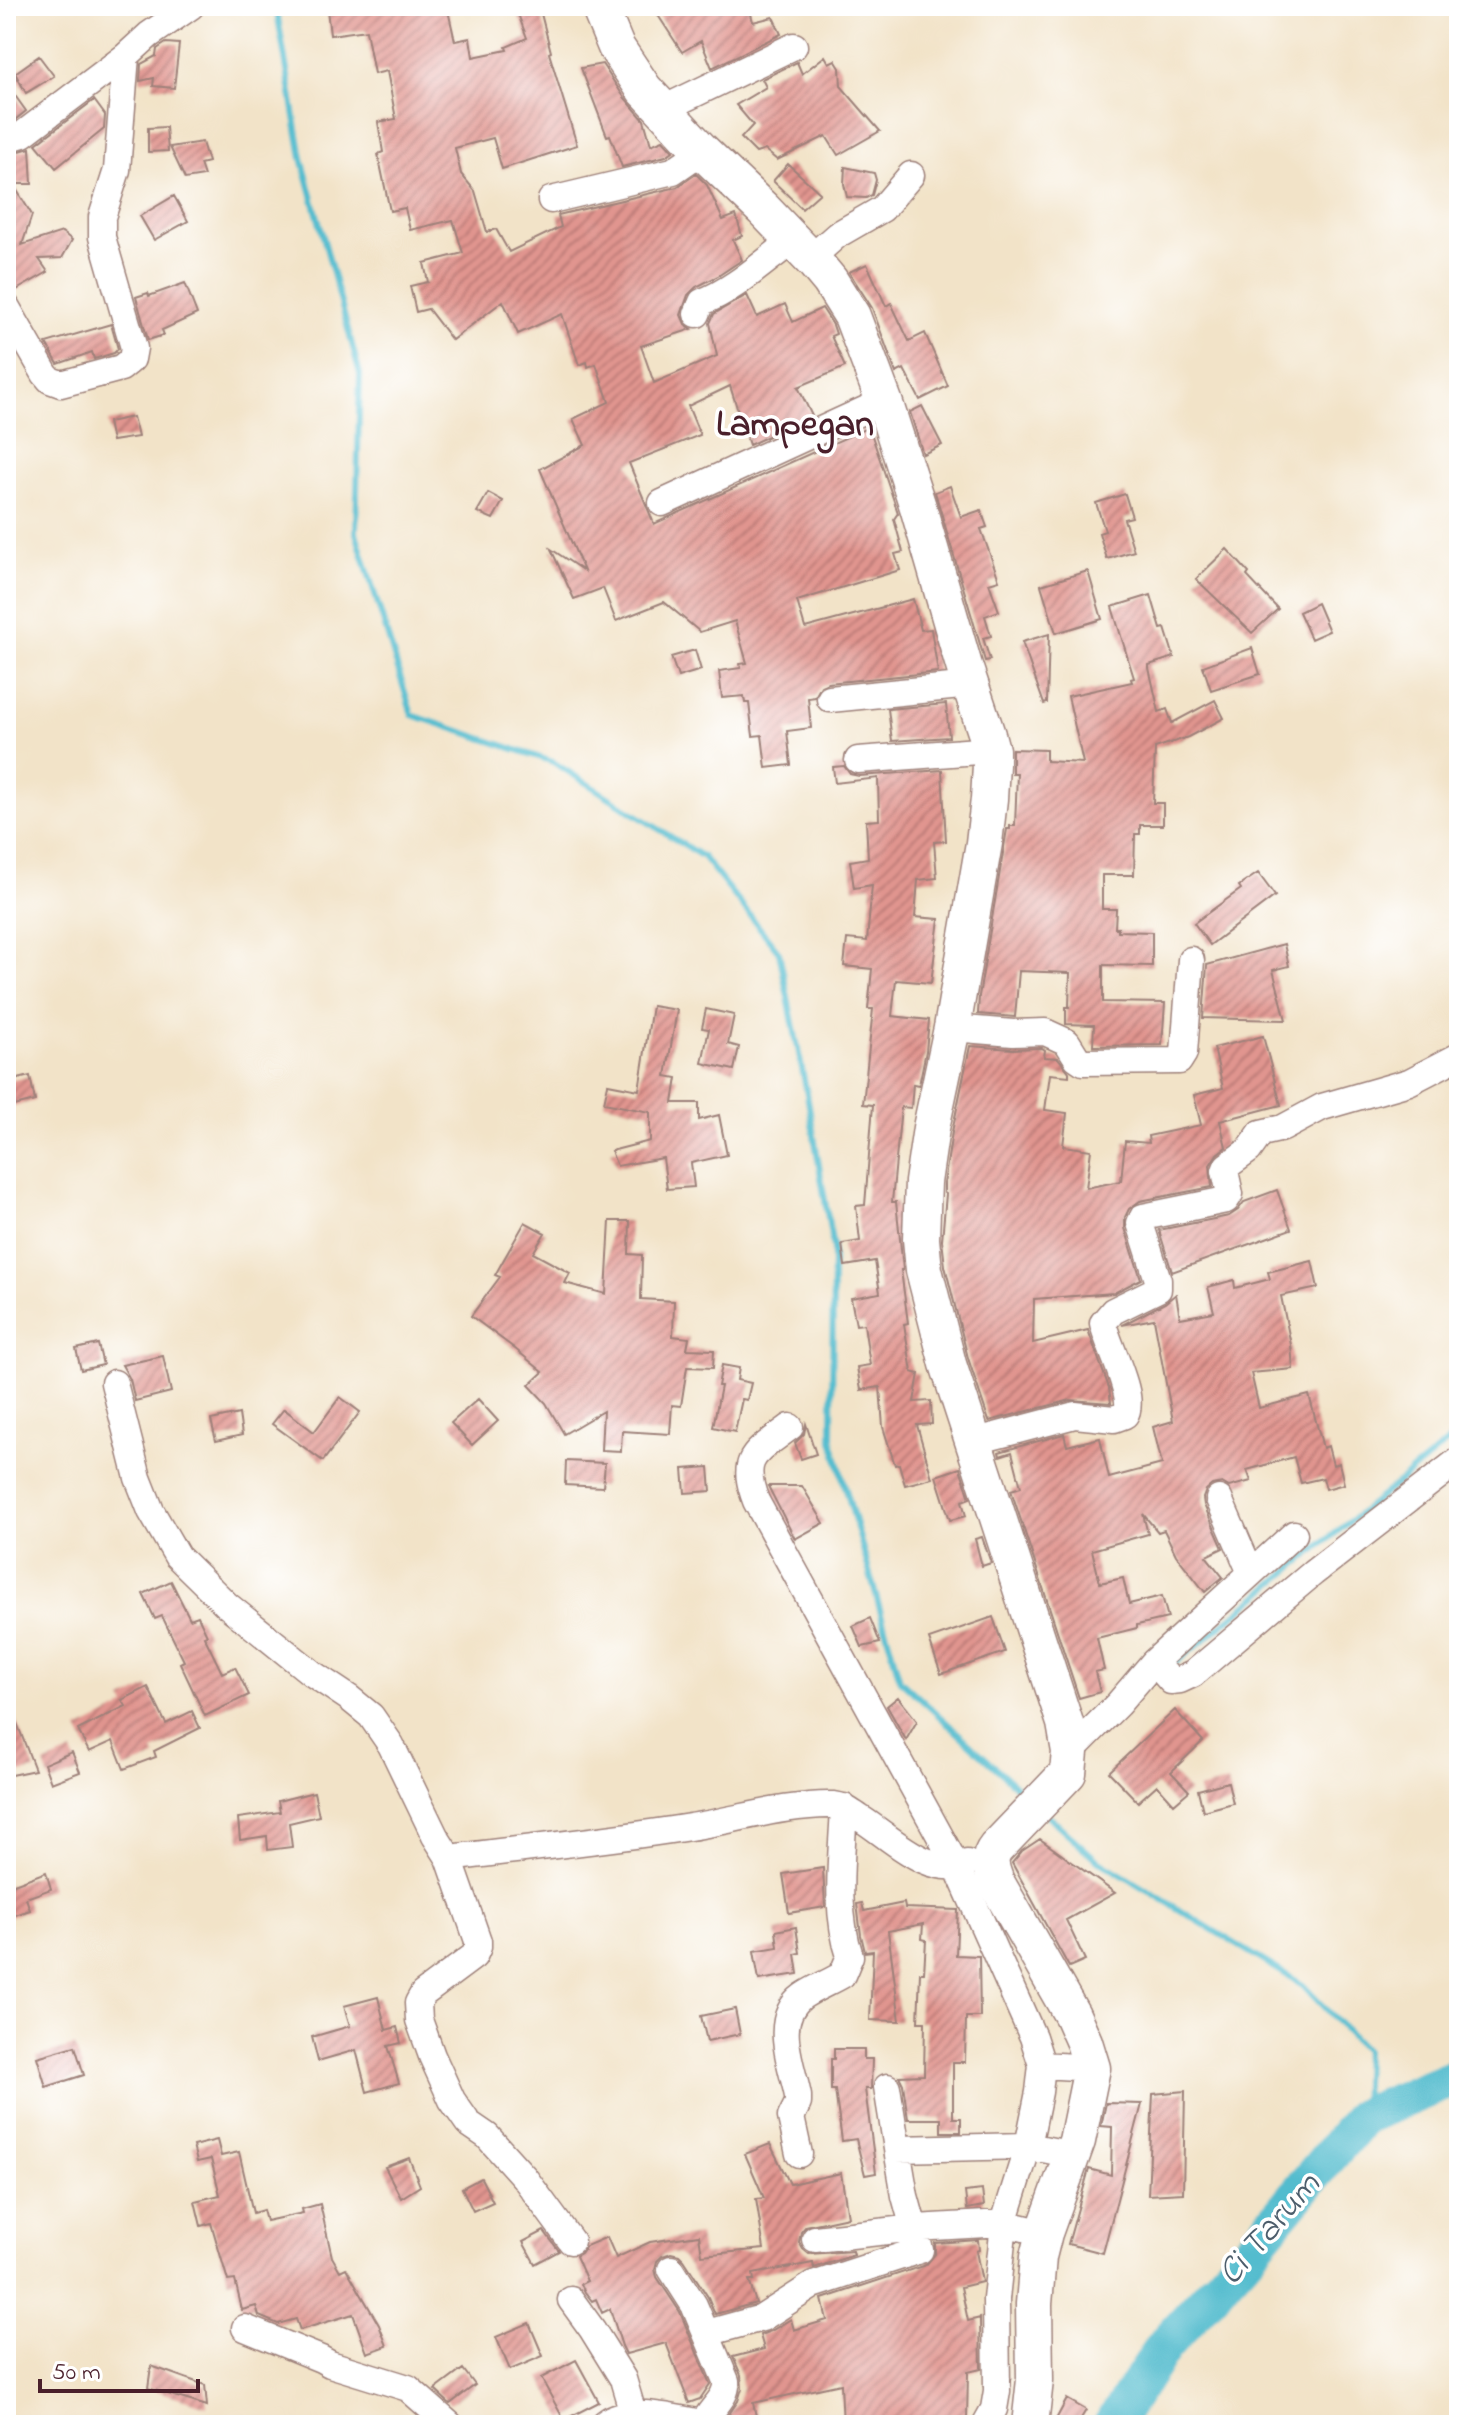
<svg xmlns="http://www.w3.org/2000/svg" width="1465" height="2431" font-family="'Indie Flower',sans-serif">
	<defs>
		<pattern id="building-hatch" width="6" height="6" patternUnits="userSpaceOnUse" patternTransform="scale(2)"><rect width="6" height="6" fill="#e1958f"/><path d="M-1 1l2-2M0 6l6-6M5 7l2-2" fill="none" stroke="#b87975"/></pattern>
	</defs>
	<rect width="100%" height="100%" fill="#fff"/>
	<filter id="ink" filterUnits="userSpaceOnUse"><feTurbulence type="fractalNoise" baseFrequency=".0125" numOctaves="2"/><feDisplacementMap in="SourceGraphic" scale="16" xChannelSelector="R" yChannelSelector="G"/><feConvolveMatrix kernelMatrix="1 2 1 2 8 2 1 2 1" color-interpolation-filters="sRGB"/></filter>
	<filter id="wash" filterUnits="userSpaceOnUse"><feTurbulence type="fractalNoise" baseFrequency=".006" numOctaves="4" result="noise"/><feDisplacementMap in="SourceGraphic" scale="32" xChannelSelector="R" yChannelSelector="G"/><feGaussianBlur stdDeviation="1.8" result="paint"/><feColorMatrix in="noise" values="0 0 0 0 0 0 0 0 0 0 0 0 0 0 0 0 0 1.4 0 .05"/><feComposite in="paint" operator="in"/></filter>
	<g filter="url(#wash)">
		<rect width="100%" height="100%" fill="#f2e3c8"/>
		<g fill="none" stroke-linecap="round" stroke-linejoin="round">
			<path stroke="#52bcce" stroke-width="6" d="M276 6 302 158 360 374 356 533 412 715 553 762 703 857 779 952 807 1094 833 1248 832 1440 900 1680 1029 1798
				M1169 1668 1459 1433
				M1046 1814 1096 1859 1303 1985 1365 2051 1363 2116"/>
			<path stroke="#52bcce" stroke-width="38" d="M1112 2425 1164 2346 1242 2260 1363 2116 1459 2076"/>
		</g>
		<g id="blocks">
			<path fill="url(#building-hatch)" d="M352 6H447L455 41 470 38 473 57 507 50 506 47 527 38 515 6H539L551 52 549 53 577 145 502 169 493 138 455 148 461 174 475 191 487 232 496 229 509 252 561 227 558 215 677 187 696 174 707 185 723 220 736 215 742 236 733 240 742 260 718 276 696 287 688 295 681 315 685 324 692 329 641 346 654 383 717 356 710 323 714 314 747 295 757 317 785 304 793 322 822 308 833 325 836 334 831 336 845 367 798 387 812 416 749 445 730 386 688 406 700 435 629 463 654 524 869 427 898 513 894 519 903 552 895 554 900 570 797 601 805 628 913 599 921 630 931 629 938 672 828 683 821 686 815 697 808 698 811 728 787 731 791 765 766 768 762 735 753 736 749 703H745L744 696 722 698 719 671 741 668 740 664 747 663 735 621 700 632 664 602 616 621 603 588 574 599 551 549 584 571 540 469 585 445 573 419 609 402 596 364 588 367 587 362 579 365 562 314 518 334 503 301 452 340 428 309 416 312 410 286 428 282 424 263 463 253 453 220 410 230 405 208 390 211 378 154 383 152 378 122 396 119 387 71 374 74 366 30 330 35 327 9Z
				M652 6H749L753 22 773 17 781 34 712 68 701 41 682 52Z
				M166 43 179 44 174 88 153 86 154 78 140 81 141 64 156 56 157 49Z
				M39 56 54 76 26 93 15 73Z
				M825 56 829 63 835 60 840 68 841 86 880 131 838 155 826 136 777 160 765 150 756 153 741 138 753 125 736 105 766 87 762 79 797 62 802 74Z
				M602 64 624 97 644 120 651 145 663 140 673 151 666 156 622 167 610 135 607 136 581 68Z
				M6 83 26 111 16 119 6 122Z
				M94 100 105 115 104 129 56 168 36 144Z
				M166 127 168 151 148 152V128Z
				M202 142 208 162 200 164 204 176 185 179 170 147Z
				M30 148 32 184H13L32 215 22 245 62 232 72 240 62 258 39 259 48 272 13 292 6 290V155Z
				M788 164 820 193 802 209 773 181Z
				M845 167 874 173 876 180 872 195 866 198 847 197 844 184Z
				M174 196 188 221 154 240 140 216Z
				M867 264 886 306 891 303 909 341 925 333 948 386 920 400 904 369 896 373 872 308 849 272Z
				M185 283 197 314 162 330 164 335 148 340 136 297 148 293 149 296Z
				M111 324 118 349 114 353 94 359 92 352 58 364 46 343Z
				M922 406 942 445 923 454 910 412Z
				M133 417 138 437 112 441 108 422Z
				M950 486 961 517 981 510 987 527 981 529 999 580 989 583 999 611 985 616 991 636 983 638 990 660 985 661 935 492Z
				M488 493 503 501 493 519 477 512Z
				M1125 494 1132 517 1124 519 1134 551 1107 559 1099 533 1105 531 1096 503Z
				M1227 549 1249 573 1247 576 1278 609 1252 633 1196 579Z
				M1088 571 1102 619 1056 633 1041 585Z
				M1151 595 1161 629 1165 628 1174 657 1149 665V668L1159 712 1167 709 1172 723 1215 700 1224 718 1188 737 1155 748 1153 803H1163V825H1140V834H1135L1134 875H1102V909H1116L1115 928H1118V931L1152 932V966L1103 965V1002L1165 1003 1162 1045 1093 1046 1094 1025 1066 1024V1007H1069L1070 973 1019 971 1015 1017 978 1014 979 996 1007 829H1010V826H1015L1017 773H1012V749L1046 750V761L1083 763 1068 696 1132 682 1131 679 1134 678 1112 607Z
				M1317 603 1329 631 1311 639 1299 612Z
				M1049 634 1047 703 1044 704 1022 642Z
				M1252 648 1260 674 1211 690 1203 666Z
				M695 650 701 670 678 677 671 657Z
				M946 704 949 737 892 741 888 709Z
				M844 766 850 774 859 776 942 770 946 841 934 842 937 878 918 880 915 917 939 919 931 983 896 980 892 1016 929 1020 926 1051 919 1085 913 1084 911 1108 901 1107 892 1202H896L900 1239 903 1270H901L908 1323 904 1324 912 1372 919 1374 914 1402 931 1401 932 1424 917 1425 932 1478 905 1485 899 1464 895 1465 883 1427 880 1387 861 1390 857 1367 870 1365 864 1324 856 1325 851 1298 880 1293 875 1261 845 1266 842 1244 860 1241 856 1206 865 1205 873 1105 863 1104 873 1009H868L872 969 844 966 847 939 867 941 872 885 854 888 850 861 868 858 866 821 879 820 878 778 835 783 833 767Z
				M1258 873 1275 896 1210 945 1194 923 1241 889 1239 886Z
				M1284 944 1289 966 1273 970 1286 1020 1203 1018 1207 965Z
				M652 1006 677 1010 666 1076 677 1078 673 1103H699V1120L719 1115 727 1155 691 1163 694 1187 667 1189 663 1158 617 1166 611 1151 650 1141V1112L604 1103 608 1084 639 1090Z
				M706 1009 734 1015 728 1044 739 1047 734 1070 702 1063 709 1029 702 1028Z
				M1263 1036 1281 1105 1220 1121 1226 1147 1217 1154 1210 1165 1212 1187 1140 1201 1129 1209 1125 1217V1228L1141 1279 1114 1293 1034 1299 1033 1343 1088 1330 1109 1388 1111 1403 1071 1400 989 1421 968 1358 945 1266 942 1240 946 1194 944 1193V1184L952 1132 970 1046 1012 1049 1042 1048 1045 1050 1044 1057 1058 1058 1069 1072V1076L1050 1074 1045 1110 1067 1113 1063 1146 1091 1150 1086 1188 1121 1181 1125 1141 1149 1143 1148 1136 1201 1125 1194 1095 1223 1088 1214 1048Z
				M30 1076 35 1101 6 1108V1082Z
				M1277 1190 1291 1229 1172 1272 1159 1230 1229 1216 1238 1210 1244 1202Z
				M610 1221H630L629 1254 642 1255 641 1299 674 1301 673 1336 689 1338 687 1349 714 1350 713 1368 687 1367 681 1406 672 1405 670 1434 622 1431 621 1451 601 1450 603 1411 564 1434 546 1403 529 1385 543 1372 514 1348 471 1316 500 1277 495 1275 525 1222 545 1233 533 1253 570 1273 565 1283 606 1294Z
				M1312 1261 1318 1288 1281 1296 1291 1345 1293 1369 1251 1373 1259 1408 1309 1395 1323 1448 1328 1446 1333 1465 1339 1463 1344 1484 1326 1489 1323 1478 1301 1483 1294 1457 1247 1470 1251 1481 1229 1487 1222 1483 1212 1485 1206 1490 1203 1498 1204 1505 1223 1548 1206 1556 1223 1577 1205 1592 1176 1555 1164 1530 1158 1532 1143 1514 1148 1534 1092 1550 1100 1583 1123 1578 1129 1604 1162 1596 1168 1618 1137 1625V1628L1097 1638 1104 1670 1095 1672 1100 1692 1079 1698 1011 1490 1021 1487 1012 1452 1000 1456 999 1452 1064 1434 1067 1446 1100 1438 1109 1478 1162 1464 1153 1427 1173 1421 1154 1319 1122 1325 1165 1303 1176 1294 1180 1318 1214 1312 1208 1287 1234 1280 1235 1288 1270 1279 1268 1272Z
				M98 1344 103 1365 81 1370 76 1349Z
				M163 1356 171 1392 135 1401 130 1379 122 1365Z
				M722 1365 739 1368 737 1380 751 1383 747 1400 742 1399 735 1432 713 1427 721 1386H718Z
				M340 1397 360 1412 323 1461 272 1424 284 1409 314 1432Z
				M478 1399 498 1421 472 1445 451 1423Z
				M239 1414 242 1435 216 1441 211 1420Z
				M806 1424 816 1454 801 1459 795 1443 804 1434Z
				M566 1461 605 1463 603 1487 565 1485Z
				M709 1467 711 1491 685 1493 683 1469Z
				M960 1468 970 1498 962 1501 966 1516 950 1520 936 1476Z
				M768 1486H802L824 1523 795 1539Z
				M982 1537 991 1563 982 1566 975 1539Z
				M171 1581 190 1619 198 1616 207 1635 204 1636 222 1673 235 1667 249 1695 205 1716 180 1663 184 1661 162 1616 155 1619 143 1594Z
				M993 1617 1005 1652 941 1674 929 1639Z
				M870 1618 880 1643 862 1647 853 1626Z
				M148 1687 166 1724 192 1711 200 1728 154 1751 156 1757 124 1769 113 1741 89 1752 78 1730 126 1706 122 1700Z
				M7 1697 35 1770 6 1776V1698Z
				M898 1697 917 1721 906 1740 887 1706Z
				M1175 1710 1203 1741 1171 1772 1189 1791 1174 1804 1157 1785 1138 1802 1109 1772Z
				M72 1752 80 1772 51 1783 44 1764Z
				M1228 1782 1233 1803 1203 1811 1198 1790Z
				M314 1792 319 1816 289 1823 292 1847 268 1850 267 1836 240 1840 238 1818 280 1812 278 1801Z
				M1040 1839 1115 1893 1066 1920 1085 1960 1069 1967 1012 1863 1022 1851Z
				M823 1868 825 1907 789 1913 783 1874Z
				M46 1872 51 1889 26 1898 30 1910 6 1918V1887Z
				M862 1903 864 1911 904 1903 905 1908 958 1910 956 1955 979 1956 980 2017H966L965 2062H953V2118H961V2132H941V2119H908L903 2084 899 2076 924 2075 925 2022H918L920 1973H924L926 1940 922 1939 923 1924 888 1931 900 2021 870 2020 873 1951 865 1952 861 1935 857 1904Z
				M796 1927 800 1953 795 1954 798 1974 759 1980 754 1951 778 1947 776 1931Z
				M378 1997 386 2030 397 2027 401 2043 388 2046 399 2083 367 2092 356 2050 318 2061 312 2037 350 2026 344 2006Z
				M735 2009 740 2034 707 2041 701 2016Z
				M75 2046 84 2075 46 2087 37 2057Z
				M834 2049H864V2059H872L871 2089H865L876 2173 865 2175 856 2139 842 2141 835 2090H831V2059H834Z
				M1185 2091 1183 2193 1148 2195 1153 2094Z
				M1106 2103 1142 2104 1103 2253 1068 2244 1089 2169 1111 2175 1112 2127 1101 2126Z
				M217 2140 221 2156 239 2152 253 2213 263 2210 266 2221 303 2213 302 2209 320 2204 332 2257 340 2271 346 2268 379 2325 387 2346 367 2353 353 2314 300 2330 296 2319 278 2324 259 2316 256 2306 242 2310 235 2280 228 2281 211 2223 201 2226 195 2201 220 2195 211 2159 197 2162 193 2146Z
				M770 2144 790 2184 841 2173 848 2217 806 2226 801 2232 799 2242 803 2249 809 2254 853 2251 854 2255 814 2268 813 2263 753 2274 754 2280H749L756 2303 715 2314 708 2297 684 2260 679 2255 671 2253 662 2256 657 2261 655 2269 657 2277 680 2312 710 2384 700 2399 689 2403 666 2343 626 2354 622 2346 610 2309 602 2313 596 2299 592 2301 585 2292 581 2284 587 2281 576 2256 581 2253 586 2246 607 2237 616 2258 650 2242 699 2235 702 2255 764 2249 756 2199 764 2198 745 2154Z
				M409 2158 420 2186 401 2198 385 2167Z
				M481 2178 493 2202 473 2211 462 2188Z
				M982 2190 984 2206 967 2209 965 2192Z
				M544 2231 559 2251 535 2264 523 2242Z
				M978 2240 979 2250 976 2251 982 2282 961 2287 968 2321 980 2318V2321L981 2369 968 2372 967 2419 942 2417V2425H843L841 2384 753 2403 758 2425H729L727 2417 738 2401 742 2388 741 2375 733 2357 764 2349 760 2335 771 2331 791 2319 794 2330 827 2320 822 2299 926 2265 935 2254V2243Z
				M529 2323 543 2356 510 2370 496 2337Z
				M576 2360 599 2402 564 2420 541 2378Z
				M151 2366 205 2385 207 2406 148 2388Z
				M463 2369 475 2385 450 2404 435 2390Z
				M1067 2399 1086 2410 1077 2425H1053Z"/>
		</g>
	</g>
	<g filter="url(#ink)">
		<use href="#blocks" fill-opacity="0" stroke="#9e817a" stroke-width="2"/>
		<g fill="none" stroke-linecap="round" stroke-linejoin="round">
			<defs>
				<path id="street" d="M663 109 794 46
					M6 139 23 134 126 56
					M551 200 673 171 702 151
					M811 258 837 235 882 209 911 175
					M6 306 45 374 50 380 61 384 121 368 132 359 134 348 102 237V217L117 170 126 56 149 35 191 6
					M697 314 702 302C736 289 764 261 794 240
					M662 503 884 401
					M830 699 971 685
					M858 760 991 750
					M952 1028 1013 1033 1045 1032 1067 1042 1077 1058 1083 1062 1179 1061 1184 1053 1191 960
					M114 1383 138 1478 151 1511 177 1556 227 1605 313 1674 349 1698 371 1716 391 1745 435 1836 449 1858 478 1941V1947L474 1956 423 1994 418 2003 419 2020 432 2056 452 2100 468 2123 487 2136 524 2177 571 2241
					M790 1427C756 1453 739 1456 756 1501L957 1867 1033 2037 1042 2065 1039 2092 1028 2146 1004 2223 996 2299 997 2391 994 2409 985 2425
					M972 1442 1075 1415 1114 1419 1125 1415C1137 1398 1107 1344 1103 1323L1113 1311 1158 1289V1280L1140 1223 1143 1217 1226 1200 1230 1194 1225 1171 1227 1166 1249 1150 1261 1133 1283 1128 1322 1107 1409 1082 1459 1056
					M1219 1499 1251 1573
					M1154 1662 1294 1534
					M1070 1752 1118 1704 1154 1662 1171 1681 1180 1680 1193 1674 1313 1573 1459 1460
					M449 1858C529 1848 610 1840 690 1827 737 1820 786 1804 834 1805 844 1806 852 1813 860 1818 891 1837 928 1878 967 1863
					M1042 2065 1092 2068
					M887 2087 897 2149 1028 2146 1073 2155
					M799 2154 791 2117 798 2103V2096C792 2065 771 2019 803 1996 815 1988 830 1982 842 1975L850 1956C834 1909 842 1856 844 1807
					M815 2239 915 2228 1004 2223 1044 2233
					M671 2269 694 2305 726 2381C728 2399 709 2408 703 2425
					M571 2300 592 2329 623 2379 633 2413
					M245 2328 321 2359 330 2364 408 2388 450 2425
					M707 2333 762 2318 813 2285 920 2250 905 2196 897 2149
					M603 2425C623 2403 677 2419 703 2423"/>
				<path id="secondary" d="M599 6 616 47 644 89 702 151 763 209 815 263 830 281 852 316 884 401 918 507 964 666 987 735 991 750V765L989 799 984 843 952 1028 931 1128 923 1182 921 1239 924 1270 948 1364 1065 1723 1070 1752 1068 1773 996 1848C987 1859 991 1869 996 1882L1072 2015 1084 2042 1092 2068 1077 2141 1044 2233 1038 2257 1034 2304 1035 2380 1030 2425"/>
			</defs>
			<use href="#street" stroke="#9e817a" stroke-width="29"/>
			<use href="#secondary" stroke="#9e817a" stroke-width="39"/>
			<use href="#street" stroke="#fff" stroke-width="26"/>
			<use href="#secondary" stroke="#fff" stroke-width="36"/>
		</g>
	</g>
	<g text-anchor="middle" stroke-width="7" stroke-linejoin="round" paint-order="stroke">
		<g font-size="36" font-style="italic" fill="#4d5e6c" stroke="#fff">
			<text transform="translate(1267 2227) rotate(-49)" y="13">Ci Tarum</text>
		</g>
		<g font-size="38" font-weight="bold" fill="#4a1f2b" stroke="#fff">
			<text x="795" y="435">Lampegan</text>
		</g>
	</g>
	<rect width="1465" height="2431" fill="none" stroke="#fff" stroke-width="32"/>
	<path d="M40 2379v12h158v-12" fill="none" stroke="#4a1f2b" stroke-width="4"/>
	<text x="52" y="2379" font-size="24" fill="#4a1f2b" stroke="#ffffff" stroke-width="6" paint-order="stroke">50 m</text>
</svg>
